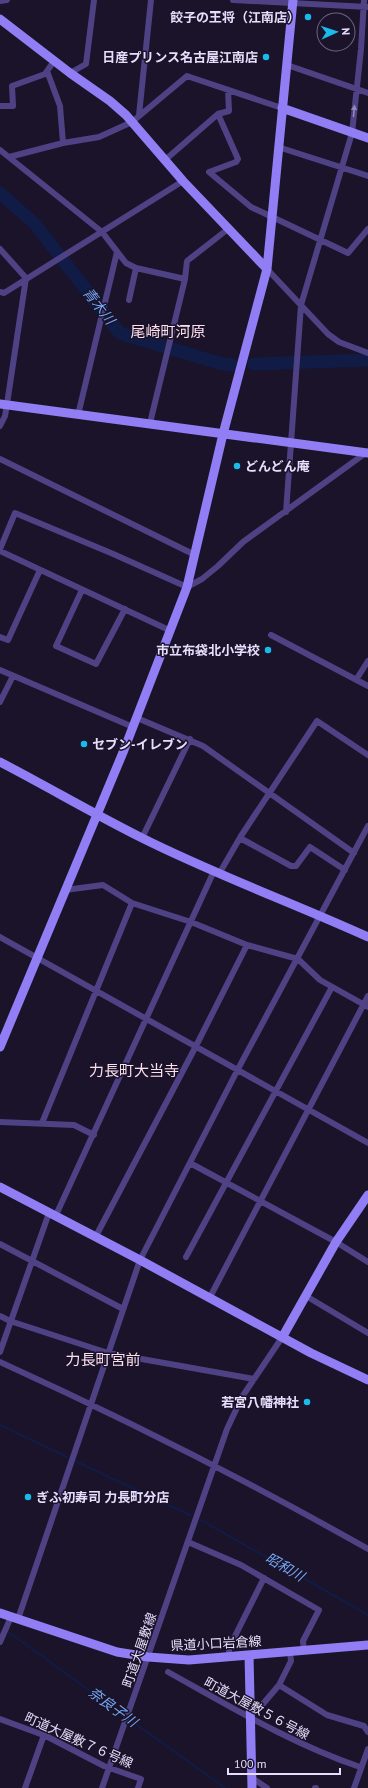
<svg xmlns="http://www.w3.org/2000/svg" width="368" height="1788" font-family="'PT Sans','Noto Sans JP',sans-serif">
	<rect width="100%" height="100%" fill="#1a1329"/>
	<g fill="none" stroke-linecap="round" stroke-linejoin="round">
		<path stroke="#101c46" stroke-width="2" d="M0 1425 67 1457
			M75 1461 190 1515
			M201 1520 368 1615
			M7 1631 225 1788"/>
		<path stroke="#101c46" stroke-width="13" d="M0 193 35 224 118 331 122 334 219 363 232 365
			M254 364 368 360"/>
		<path stroke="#4e4284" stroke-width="6" d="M233 0 368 7
			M0 1 7 0
			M287 65 368 93
			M47 71 60 106 63 143
			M70 73 86 64 94 0
			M228 90 229 111 218 114 238 159 236 162 209 172 251 207 348 253 368 229
			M0 106H13L12 86 45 74 54 61
			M139 115 151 0
			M278 147 368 176
			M0 150 102 232 126 263 136 268 185 279
			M9 157 63 143 99 137 132 122 187 76 282 108
			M165 160 218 114
			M0 249 26 278
			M267 269 328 334 339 342 368 353
			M0 292 4 293 183 181
			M129 300 136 268
			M78 415 117 252
			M150 423 185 279 187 261 228 229
			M0 426 5 416 7 404 26 278
			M0 459 193 554
			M286 512 301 305 352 133 361 49 364 0
			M0 549 15 513 111 553 187 587 202 579 218 566 243 542 367 452
			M0 551 171 631
			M82 590 56 646 96 664 125 609
			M271 635 368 686
			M0 637 8 640 40 570
			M0 670 133 727
			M356 680 368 661
			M0 702 13 676
			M137 718 203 746 354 853
			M142 838 190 739
			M240 838 291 866H296L310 847 345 870
			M219 874 241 836 317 721 368 755
			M65 890 103 885 132 903 191 922 247 945 298 959 320 980 368 1007
			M0 937 368 1143
			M0 1122 74 1125 94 1135
			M42 1123 132 903
			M190 1163 336 1242 368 1262
			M56 1215 214 871
			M96 1236 196 1046 247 945
			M0 1244 123 1309
			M186 1257 332 987
			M306 1296 368 1333
			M210 1297 368 996
			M0 1316 10 1321 108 1353 254 1379
			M0 1352 49 1213
			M0 1362C125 1419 248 1481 368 1549
			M188 1542 241 1565 319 1610 303 1641 304 1651
			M18 1619 140 1260 238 1069 368 826
			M0 1642 11 1617
			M229 1657V1648L264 1578
			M168 1672C231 1707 292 1744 360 1767
			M279 1685 291 1661 290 1652
			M250 1711H257L279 1685 327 1715 364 1726 368 1732
			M0 1719 46 1736 104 1766 141 1779 138 1788
			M252 1778 267 1788
			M25 1788 44 1735
			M102 1788 227 1429 242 1397 283 1336
			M315 1788H316
			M354 1788 368 1749"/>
		<path stroke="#917df4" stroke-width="9" d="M0 19 70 73 110 101 126 115 183 181 267 269
			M282 108 368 138
			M0 404 368 453
			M0 762C48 787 94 814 142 838 216 875 293 903 368 937
			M0 1047 124 750 187 587 223 434 267 269 293 0
			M0 1187 140 1260 311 1353 368 1380
			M283 1336 336 1242 368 1195
			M0 1613 117 1652 148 1657 189 1660 368 1645
			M249 1655 252 1788"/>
	</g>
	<defs><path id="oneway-solid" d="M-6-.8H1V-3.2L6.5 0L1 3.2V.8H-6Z"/></defs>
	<use fill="#9288ba" href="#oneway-solid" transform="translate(354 111) rotate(-85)"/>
	<g fill="#1abaec" stroke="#1a1329" stroke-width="1.5">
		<circle cx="308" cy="17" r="4"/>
		<circle cx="266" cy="57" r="4"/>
		<circle cx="237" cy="466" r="4"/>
		<circle cx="268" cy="650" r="4"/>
		<circle cx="84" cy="744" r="4"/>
		<circle cx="307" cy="1402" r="4"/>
		<circle cx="28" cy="1497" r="4"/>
	</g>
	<g text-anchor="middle" stroke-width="3" stroke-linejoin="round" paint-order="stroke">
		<g font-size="13" font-weight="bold" fill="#e6defc" stroke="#1a1329" text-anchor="end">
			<text x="300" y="22">餃子の王将（江南店）</text>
			<text x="258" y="62">日産プリンス名古屋江南店</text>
			<text x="245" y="471" text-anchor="start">どんどん庵</text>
			<text x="260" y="655">市立布袋北小学校</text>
			<text x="92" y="749" text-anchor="start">セブン-イレブン</text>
			<text x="299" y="1407">若宮八幡神社</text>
			<text x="36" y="1502" text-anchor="start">ぎふ初寿司 力長町分店</text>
		</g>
		<g font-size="13" fill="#e6defc" stroke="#1a1329">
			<text transform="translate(216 1643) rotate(-3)" y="5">県道小口岩倉線</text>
			<text transform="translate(139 1650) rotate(-71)" y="5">町道大屋敷線</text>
			<text transform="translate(257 1708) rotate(28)" y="5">町道大屋敷５６号線</text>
			<text transform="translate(79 1740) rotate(24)" y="5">町道大屋敷７６号線</text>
		</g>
		<g font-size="14" font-style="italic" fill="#75a7f4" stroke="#1a1329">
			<text transform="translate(99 306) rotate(52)" y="5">青木川</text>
			<text transform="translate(285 1567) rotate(30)" y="5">昭和川</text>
			<text transform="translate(113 1707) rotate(36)" y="5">奈良子川</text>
		</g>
		<g font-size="15" fill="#fce0ee" stroke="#1a1329">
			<text x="168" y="337">尾崎町河原</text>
			<text x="134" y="1076">力長町大当寺</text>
			<text x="103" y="1365">力長町宮前</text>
		</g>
	</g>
	<g transform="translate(336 32) rotate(87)"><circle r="19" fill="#1a1329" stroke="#6c647d"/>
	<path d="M0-3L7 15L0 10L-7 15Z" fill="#1abaec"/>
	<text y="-6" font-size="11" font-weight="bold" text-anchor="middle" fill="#e6defc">N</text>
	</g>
	<path d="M228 1768v6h112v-6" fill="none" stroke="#e6defc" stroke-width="2"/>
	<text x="234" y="1768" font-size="12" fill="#e6defc" stroke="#1a1329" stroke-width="3" paint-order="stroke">100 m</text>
</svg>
